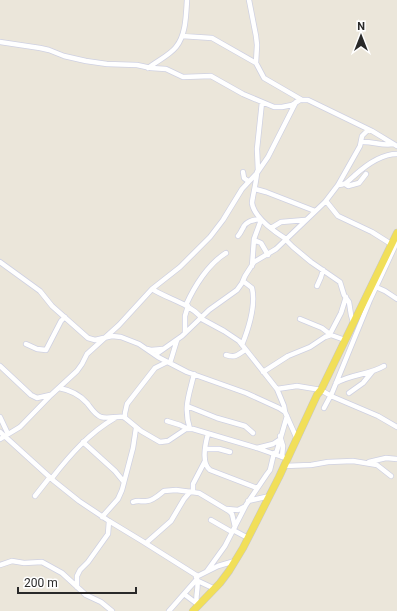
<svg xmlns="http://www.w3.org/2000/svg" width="397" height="611" font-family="Roboto,sans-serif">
	<rect width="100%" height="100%" fill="#ebe6da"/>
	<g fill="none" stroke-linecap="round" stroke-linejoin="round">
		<defs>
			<path id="minor" d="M249 0 256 36 257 45 256 63
				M182 36 212 38 256 63 264 78 302 100
				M0 42 40 48 49 50 64 56 86 61 107 64 137 65 151 68 166 69 183 77 211 76 243 94 274 107H282L292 105 300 100H308L372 131 397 146
				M148 68C157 61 170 55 176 47 186 35 186 15 187 0
				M361 142C372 141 382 146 393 144
				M258 171 257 149 262 102
				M243 172 244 178 248 181
				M257 172C257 179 252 199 252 203 254 218 275 232 286 239
				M345 184 348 186 359 183 366 174
				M338 185C346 185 348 181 354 176 366 165 381 154 397 154
				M255 189 266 192 315 211
				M326 201 338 216 372 232 391 244
				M271 228 281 222 305 220
				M238 236C241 233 241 231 243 228 246 221 253 220 260 219
				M254 240 261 243 268 255
				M286 240 293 247 311 262 340 282 344 295 349 302 351 315 353 322
				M0 262 40 291 52 306 88 338 95 340 112 336 121 337 139 344 158 357 187 372 246 393 279 408 285 412 297 439
				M252 266 254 239 261 220
				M317 286 321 277 323 270
				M376 287 385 291 397 299
				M152 289C168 299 188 303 201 317
				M186 305C194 287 208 264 226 253
				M200 318 224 331 239 341 277 389 284 406 285 412
				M300 319 322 328 331 335
				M185 333V316L188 306
				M330 334 341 313 346 297
				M26 344 37 349 46 350 61 321 65 317
				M242 345C248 330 256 305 252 288L243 281
				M147 349 151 350 163 349
				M155 355 182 336 209 310 237 290 242 283 245 276 254 262 276 249 325 202 338 185 360 146 362 136 368 130
				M226 355C235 358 238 355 245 350
				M170 363 177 340
				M0 366 31 395 37 398 50 395
				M263 372 288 356 310 347 325 337 331 335 345 340
				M336 383C351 374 369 375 384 366
				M59 388C70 390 80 395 87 403 91 408 95 415 101 417 108 419 116 416 124 417L141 431 160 442 168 441 186 429H193L257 448 288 459
				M277 389 297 386 321 390 331 396 378 416 397 427
				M349 393 363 383 372 372
				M187 406 217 418 245 426 253 433
				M324 408 332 393 370 300 397 242
				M0 417 8 434
				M125 418V413L127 404 155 368 167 362
				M167 421 180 425 188 429
				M190 429C183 407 189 396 194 374
				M0 432 54 481 79 501 109 521 142 541 196 575C201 587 193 598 198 606
				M208 434C205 445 201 463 210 470L257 488
				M280 436 283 446 282 457
				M0 439 20 427 51 395 77 371 82 364 87 354 119 325 152 289 180 267 210 237 223 220 242 189 257 173 268 157 296 102
				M83 442 115 471 124 482
				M257 448 273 444 279 440
				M205 449H219L230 452
				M276 454 287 416
				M369 462 386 458 397 459
				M284 466 311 465 328 462 353 461 377 465 391 476
				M52 478C70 455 89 433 115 418
				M193 492V484L205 461
				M35 496 50 477
				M248 501 270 496
				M133 502C138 500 142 502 147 501 153 501 159 495 164 491L176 490 199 493 229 511 232 514 235 527
				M227 509 238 510 244 507
				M102 517 118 499 122 490 133 448 136 428
				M211 520 232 532
				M233 530 248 538
				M146 543 171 521 184 499 190 492
				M0 565 12 561 24 563 42 562 62 573 86 595 101 602 112 611
				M207 571 225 546 246 505 267 474 270 470 274 453
				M196 577 218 566 235 561
				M198 581 215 589
				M77 587V576L80 570 88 562 108 534 109 521
				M184 594 196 603
				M169 611 197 579"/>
			<path id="primary" d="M193 611 220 583 229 571 243 548 279 477 317 395 321 390 397 233"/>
		</defs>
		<use href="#minor" stroke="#cfd1e2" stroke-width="6"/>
		<use href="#primary" stroke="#c7c7c7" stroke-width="8"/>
		<use href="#minor" stroke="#fff" stroke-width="4.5"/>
		<use href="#primary" stroke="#f1df59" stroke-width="7"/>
	</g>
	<g transform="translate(361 36)" stroke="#ffffff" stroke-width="3" paint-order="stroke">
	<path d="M0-3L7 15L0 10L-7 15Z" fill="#292929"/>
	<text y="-6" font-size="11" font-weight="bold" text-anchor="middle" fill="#292929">N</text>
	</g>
	<path d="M18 587v6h118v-6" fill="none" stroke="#292929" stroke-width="2"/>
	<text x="24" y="587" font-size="12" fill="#292929" stroke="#ffffff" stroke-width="3" paint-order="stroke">200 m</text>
</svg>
